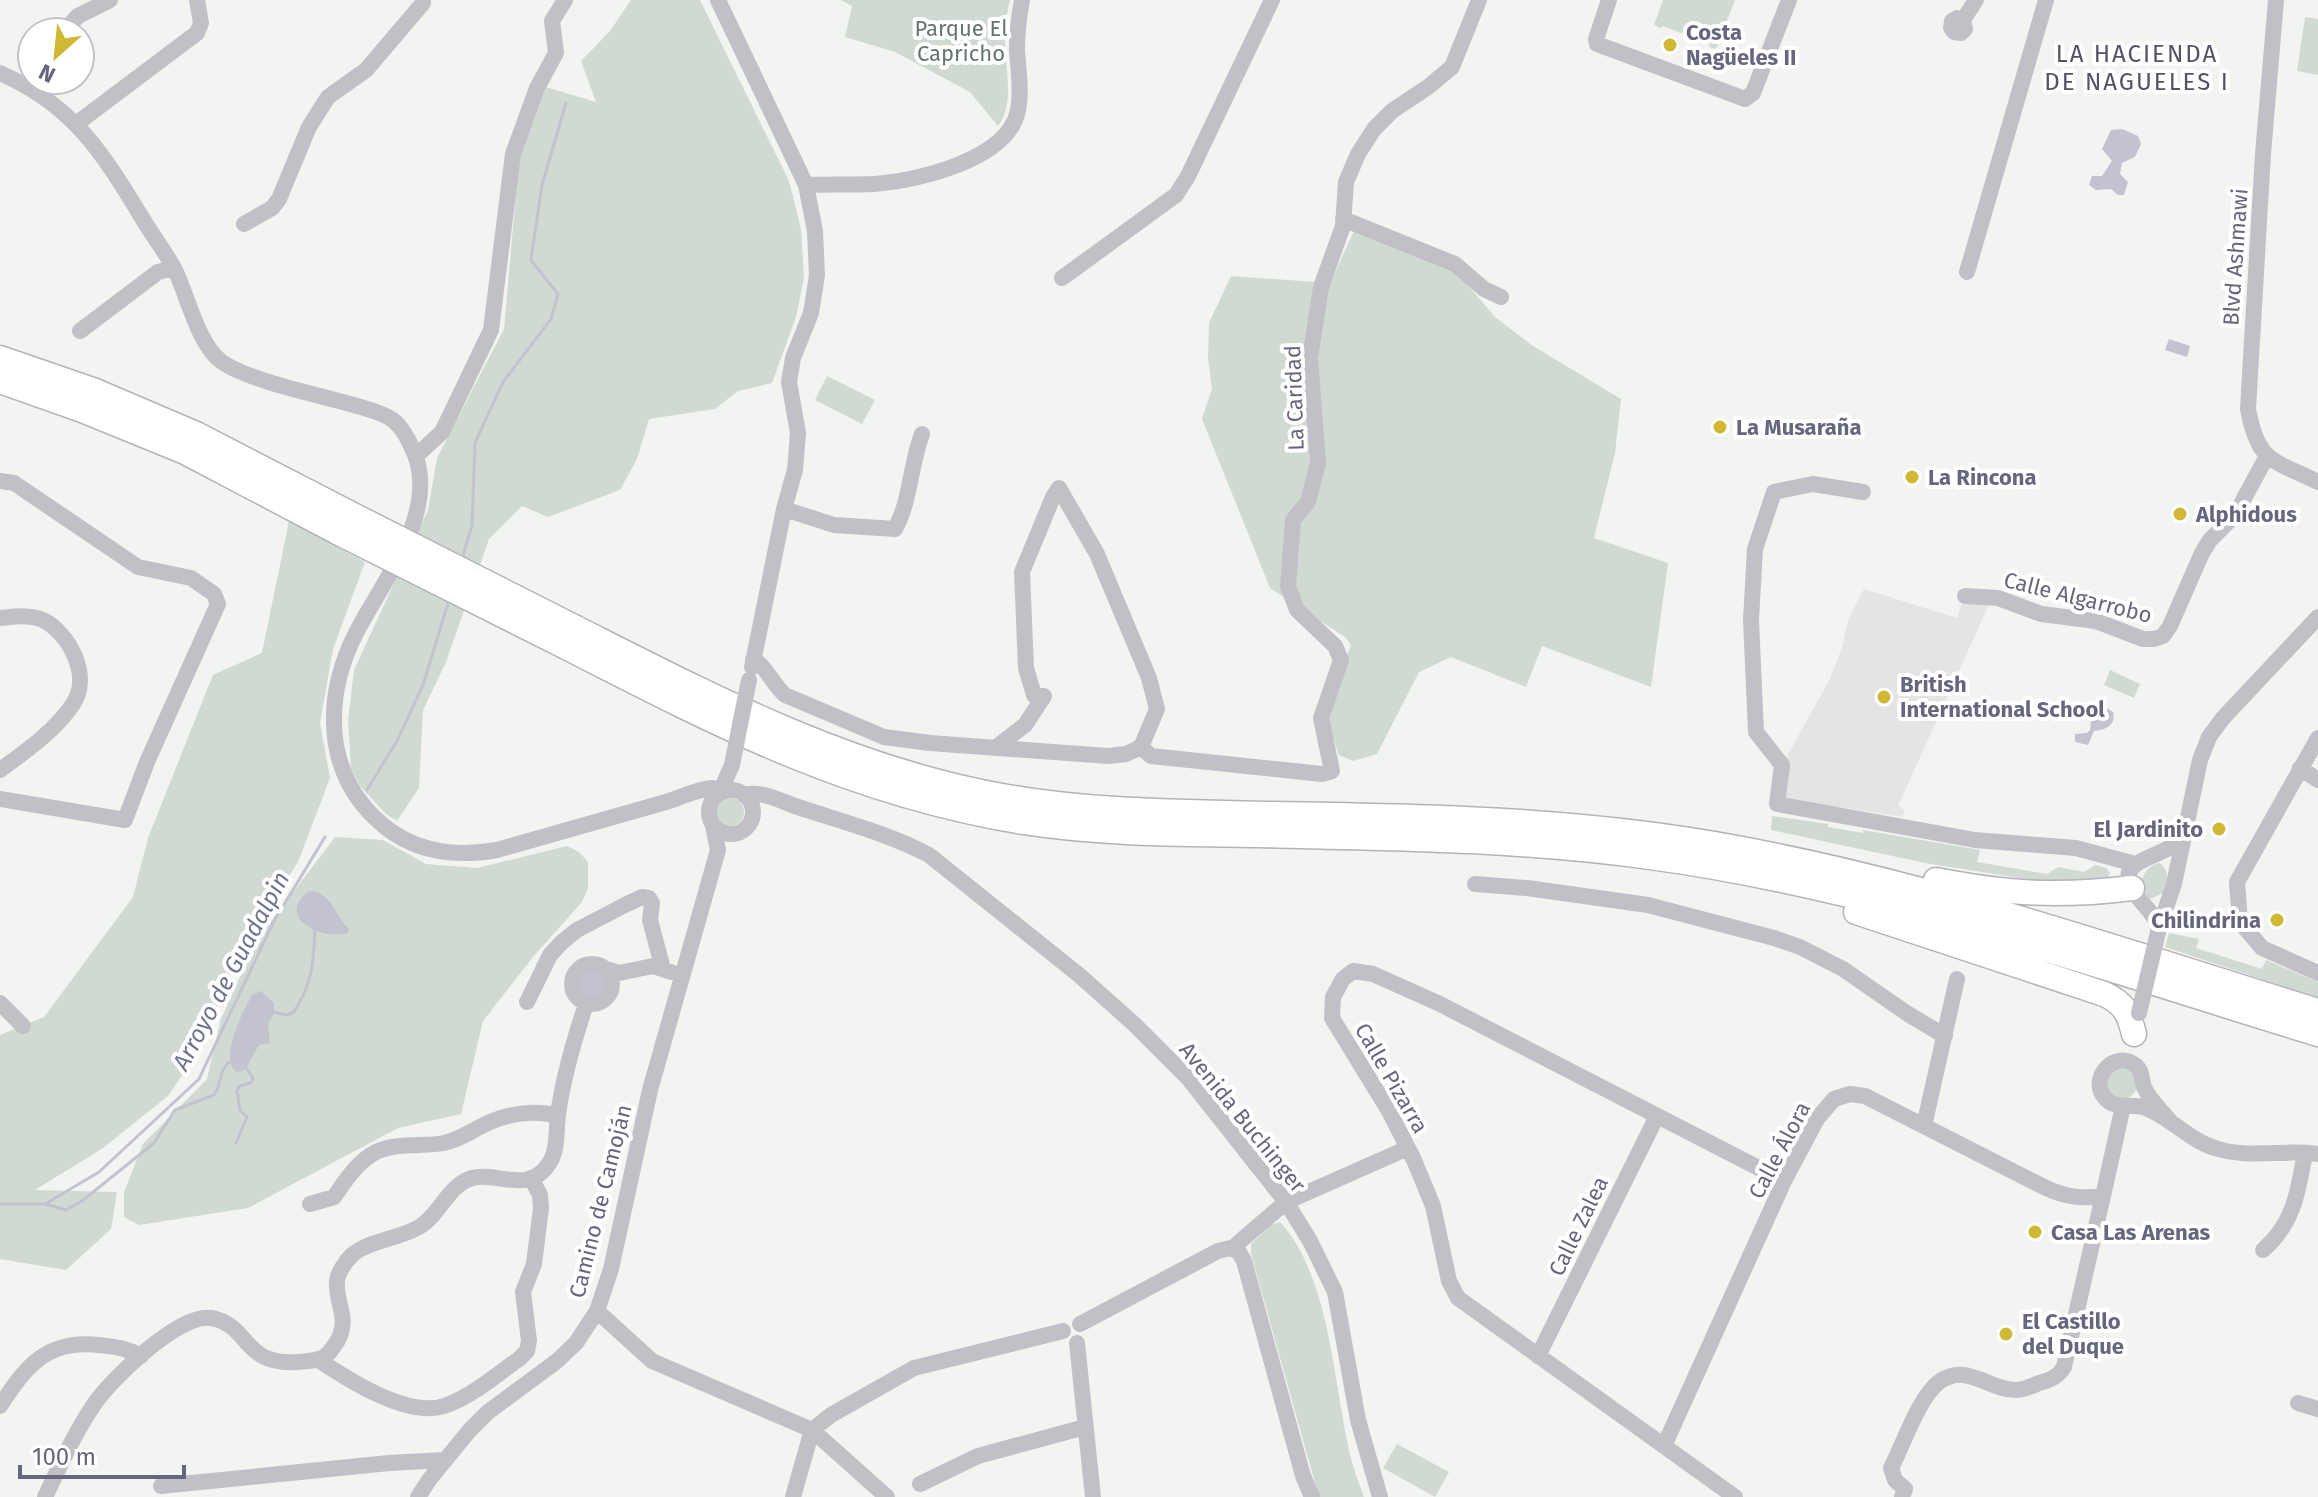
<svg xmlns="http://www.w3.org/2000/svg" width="2318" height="1497" font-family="'Fira Sans',sans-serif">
	<rect width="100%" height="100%" fill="#f2f4f1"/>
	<path fill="#e3e5e4" d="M1864 589 1957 618 1962 604 1990 602 1898 806 1905 810 1902 817 1846 808 1792 805 1785 802V760L1830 679 1843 645 1848 620Z"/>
	<path fill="#d1d9d3" d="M631 0H700L789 181 801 229 804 278 796 317 772 383 738 391 715 409 649 419 637 459 620 490 548 517 522 506 489 539 446 662 423 710 419 788 397 821 386 814 360 786 351 769 348 721 354 670 428 510 437 458 504 329 519 159 546 87 596 102 581 61 610 31Z
		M841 0H1010C1007 12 1005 25 1005 38 1004 65 1016 103 998 126L970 92 895 52 845 37 852 6Z
		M1663 0H1735L1716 49 1709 47 1710 44 1663 26 1661 28 1654 25Z
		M2305 17 2318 19V75L2297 71Z
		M1354 231 1455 270 1495 317 1533 346 1621 399 1615 453 1594 538 1668 563 1651 687 1542 646 1526 687 1451 657 1419 672 1377 754 1353 761 1339 755 1325 716 1351 645 1345 637 1270 588 1202 419 1212 389 1208 358 1209 323 1231 276 1330 283Z
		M827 376 875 400 862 424 815 400Z
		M289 521 365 562 333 649 320 723 330 778 298 862 240 954 198 1052 168 1096 103 1148 35 1190 117 1192 111 1229 66 1270 0 1259V1035L44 1017 133 897 148 838 213 675 262 653Z
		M2110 670 2140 684 2134 698 2104 685Z
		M716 812a14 14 0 1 1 28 0a14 14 0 1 1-28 0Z
		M1772 816 1828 824V827L1863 833V830L1980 850 1977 862 2047 874 2058 867 2084 872 2095 865 2106 868 2110 873 2106 881 2084 888 1925 863 1771 830Z
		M335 837 383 840 426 864 477 868 567 846 579 852 588 862V888L582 902 533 957 483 1021 461 1114 398 1128 248 1208 139 1225 124 1217V1192L143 1144 207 1079 221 1019 256 941Z
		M2159 863C2171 871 2167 881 2163 893L2150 899C2136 887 2141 868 2159 863Z
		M2169 933 2199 939 2196 948 2262 969 2266 960 2318 982V998L2165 947Z
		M2107 1084a15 15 0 1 1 30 0a15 15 0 1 1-30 0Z
		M1280 1222C1332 1278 1333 1390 1352 1462 1355 1474 1360 1485 1364 1497H1319L1251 1254V1244L1271 1225Z
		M1397 1444 1449 1472 1435 1497 1383 1468Z"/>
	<path fill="#c2c3ce" d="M2122 129 2138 136 2141 144 2135 157 2122 163 2120 174 2128 182 2124 195H2118L2111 189 2096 190 2089 185 2092 176H2102L2112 161 2102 149 2111 130Z
		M2169 339 2190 346 2187 357 2165 350Z
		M2102 705 2113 712C2116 727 2105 729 2094 731L2088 745 2075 742V734L2087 733 2090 730C2093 719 2085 709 2102 705Z
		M309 891C332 891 335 917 349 929L348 933C320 941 275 917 309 891Z
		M578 984a15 15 0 1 1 30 0a15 15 0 1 1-30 0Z
		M261 991 274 1003V1012L268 1025 270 1043 259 1045 245 1070 237 1072C218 1060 243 1010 253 994Z"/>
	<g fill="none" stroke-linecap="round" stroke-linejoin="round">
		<path stroke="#c2c3ce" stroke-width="3" d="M462 558 472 526 475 443 503 382 551 319 558 294 531 260 542 185 566 103
			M367 790 398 739 423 685 449 600
			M273 1012 287 1015 294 1012C313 982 313 965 315 931
			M236 1143 247 1117 240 1110 237 1090 240 1086 251 1083 253 1078 245 1066
			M0 1204H45L99 1172 199 1079 274 921 325 837
			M45 1204 66 1210 82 1201 154 1143 175 1110 214 1095C222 1085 218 1072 229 1062"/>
		<defs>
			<path id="highway" d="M0 358 93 390 196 434 349 513
				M0 381 82 410 185 452 339 533
				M576 628C709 695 837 763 986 793 1080 812 1178 812 1274 814 1401 816 1528 818 1654 835 1881 865 2099 944 2318 1011
				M566 647C718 725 851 794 1023 822 1100 834 1180 834 1259 835 1389 838 1521 839 1650 857 1879 888 2098 967 2318 1034
				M1936 880C2008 894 2059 897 2132 888
				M1856 912 2104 994C2124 1003 2129 1013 2134 1034"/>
		</defs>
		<use href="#highway" stroke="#b3b3b9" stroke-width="27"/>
		<path stroke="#c1c0c6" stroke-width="16" d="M718 0 806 185 815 231 817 275 811 313 793 358 789 382 798 433 795 470 784 509 752 667
			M1609 0 1596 39 1597 44 1745 99 1753 93 1789 0
			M2276 0 2263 154 2248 409C2258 464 2274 460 2318 482
			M1963 20 1957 18 1952 21 1951 28 1954 32 1961 33 1965 29 1963 20 1976 0
			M63 32 78 16 110 0
			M0 73C75 106 103 154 144 221 154 238 167 254 176 272 188 298 199 346 222 362 249 381 320 395 354 405 367 409 381 412 393 420 404 429 410 442 415 455 438 514 381 584 356 633 325 694 323 767 374 817 408 851 452 858 497 850L666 802C682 797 694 790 712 788L719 793
			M76 124 197 33 201 23 197 0
			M806 185C829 184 851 185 874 184 916 181 1009 160 1018 110 1022 90 1018 69 1017 49 1017 32 1019 16 1022 0
			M1343 219 1455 264 1484 289 1501 297
			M244 224 272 208 279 199 309 127 328 97 366 70 423 3V0
			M1967 272 2046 0
			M1062 278 1176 195 1188 176 1272 0
			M80 331 158 272 174 268
			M416 456 442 432 491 330 513 154 537 88 556 53 552 21 565 0
			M0 481 14 483 138 567 191 578 214 594 218 604 147 762 125 820 0 799
			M1863 492 1813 484 1774 492 1755 549 1751 620 1756 732 1782 765 1777 804 1975 840 2076 848 2135 864
			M784 509 834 525 895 529C911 500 910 465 922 434
			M1965 596 1998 598 2041 614 2096 621 2143 639H2154L2163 636 2170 626 2202 553 2210 540 2235 515 2267 456
			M0 618C13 617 30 614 43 620 69 633 92 676 73 704 56 730 25 752 0 770
			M753 659C768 668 772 684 785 695L884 737 930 743 1108 756 1126 754 1141 747 1157 709 1149 678 1097 554 1059 488 1053 497 1022 572 1026 668 1034 695 1044 696 1025 725 995 748
			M2318 738 2237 882 2240 922 2262 948 2318 973
			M1141 747 1151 756 1322 774 1332 771 1321 718 1341 660 1335 646 1297 610 1288 586 1293 520 1308 502 1318 463 1310 358 1321 287 1343 226 1346 182 1358 154 1374 129 1392 111 1428 87 1452 67 1479 0
			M2300 768 2318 780
			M709 812a22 22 0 1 1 44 0a22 22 0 1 1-44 0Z
			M720 792 732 765
			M744 795C763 790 782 802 798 807 843 822 887 833 929 855L1079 975 1134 1024 1188 1078 1286 1202 1310 1241 1335 1292 1358 1420 1380 1497
			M1475 884 1527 888 1648 905 1774 938 1800 947 1843 969 1908 1014 1945 1036
			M2159 928 2174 884 2200 760 2209 737 2223 718 2318 617
			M2159 928C2154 912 2143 906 2134 892 2113 862 2156 858 2170 847 2175 843 2179 837 2182 832
			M572 984a20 20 0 1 1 40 0a20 20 0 1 1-40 0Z
			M606 969 619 973 653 966 671 972
			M527 1002 550 955 562 942 577 930 625 905 642 897 649 898 652 903 650 920 663 969
			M0 1003 23 1026
			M2170 1121C2162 1111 2149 1099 2144 1087 2141 1078 2143 1071 2135 1065 2114 1049 2087 1080 2106 1099 2117 1110 2133 1103 2146 1108 2171 1118 2189 1140 2215 1148 2248 1159 2284 1149 2318 1154
			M1924 1126 1957 979
			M310 1204 334 1197C345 1181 358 1161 376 1152 398 1142 422 1147 444 1143 462 1139 474 1129 490 1122 510 1113 537 1110 558 1116
			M1234 1249 1238 1243 1286 1202 1408 1148
			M2263 1250C2294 1223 2298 1192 2305 1153
			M597 1311 652 1361 812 1430 887 1497
			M1080 1324 1218 1251 1230 1248 1239 1252 1244 1261 1303 1476 1312 1497
			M1077 1343 1093 1497
			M1538 1356 1657 1116
			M317 1359C347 1379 407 1418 444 1406 470 1398 496 1375 519 1359L527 1351 529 1341 523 1292 534 1264 541 1208 540 1195 531 1178
			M2298 1403 2318 1409
			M0 1406C26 1366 47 1339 99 1345 115 1347 127 1348 141 1356
			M1664 1446 1784 1181 1817 1119 1834 1099 1850 1094 1865 1096 2044 1187C2065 1197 2080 1199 2103 1196L2123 1106
			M920 1484 978 1456 1085 1427
			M161 1486 389 1463 445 1460
			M45 1497C60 1466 74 1434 93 1406 110 1380 179 1313 211 1318 251 1325 241 1366 298 1362 306 1361 316 1361 322 1358 329 1355 334 1346 338 1340 350 1316 335 1304 337 1281 338 1272 346 1261 352 1255 370 1240 399 1239 419 1227 440 1215 448 1185 472 1178 498 1171 529 1196 550 1162 558 1149 556 1130 558 1115 563 1077 574 1040 586 1004
			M418 1497 429 1480 469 1431 488 1412 557 1361 576 1343 597 1311 611 1269 650 1090 718 850 713 826
			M793 1497 812 1430 831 1415 914 1368 1063 1331
			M1735 1497 1458 1298 1449 1281 1433 1206 1414 1160 1389 1111 1332 1018 1333 997 1343 979 1353 971 1373 974 1440 1004 1784 1181
			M1902 1497 1905 1489 1895 1480 1891 1468C1903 1445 1919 1397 1939 1382 1967 1362 1988 1390 2016 1390 2024 1390 2032 1386 2039 1383 2050 1380 2058 1377 2064 1367L2103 1196"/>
		<use href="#highway" stroke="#fff" stroke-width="24"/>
		<defs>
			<path id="highway-bridge" d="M349 513 576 628
				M339 533 566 647"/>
		</defs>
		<use href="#highway-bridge" stroke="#b3b3b9" stroke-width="27" stroke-linecap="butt"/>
		<path stroke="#c1c0c6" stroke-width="16" d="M732 765 749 680
			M2139 1013 2159 928"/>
		<use href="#highway-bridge" stroke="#fff" stroke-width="24"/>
	</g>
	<g fill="#d1b834" stroke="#fff" stroke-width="3">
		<circle cx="1670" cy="45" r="8"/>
		<circle cx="1720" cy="427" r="8"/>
		<circle cx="1912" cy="477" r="8"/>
		<circle cx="2180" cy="514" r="8"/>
		<circle cx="1884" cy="697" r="8"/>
		<circle cx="2219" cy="829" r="8"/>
		<circle cx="2277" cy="920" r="8"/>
		<circle cx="2035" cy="1232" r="8"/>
		<circle cx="2006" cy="1334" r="8"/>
	</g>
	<g text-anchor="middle" stroke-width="8" stroke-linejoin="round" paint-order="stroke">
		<g font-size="22" fill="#64776c" stroke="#fff">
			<text x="961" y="36">Parque El<tspan x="961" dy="25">Capricho</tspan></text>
		</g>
		<g font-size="22" font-weight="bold" fill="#67667f" stroke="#fff" text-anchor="start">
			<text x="1686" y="40">Costa<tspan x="1686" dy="25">Nagüeles II</tspan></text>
			<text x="1736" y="435">La Musaraña</text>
			<text x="1928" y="485">La Rincona</text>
			<text x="2196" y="522">Alphidous</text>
			<text x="1900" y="692">British<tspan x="1900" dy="25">International School</tspan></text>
			<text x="2203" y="837" text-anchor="end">El Jardinito</text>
			<text x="2261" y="928" text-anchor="end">Chilindrina</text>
			<text x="2051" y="1240">Casa Las Arenas</text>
			<text x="2022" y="1329">El Castillo<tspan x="2022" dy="25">del Duque</tspan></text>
		</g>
		<g font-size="22" fill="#67667f" stroke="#fff">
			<text transform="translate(2235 257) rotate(-86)" y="8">Blvd Ashmawi</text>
			<text transform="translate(1294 398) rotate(-92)" y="8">La Caridad</text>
			<text transform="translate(2078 597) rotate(14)" y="8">Calle Algarrobo</text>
			<text transform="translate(1392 1078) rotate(60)" y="8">Calle Pizarra</text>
			<text transform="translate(1243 1117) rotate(51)" y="8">Avenida Buchinger</text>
			<text transform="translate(1779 1150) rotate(-62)" y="8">Calle Álora</text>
			<text transform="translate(600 1201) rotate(-76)" y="8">Camino de Camoján</text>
			<text transform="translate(1578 1226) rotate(-64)" y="8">Calle Zalea</text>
		</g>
		<g font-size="24" letter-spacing="2" fill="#545365" stroke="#fff">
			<text x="2137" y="62">LA HACIENDA<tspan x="2137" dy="28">DE NAGUELES I</tspan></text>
		</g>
		<g font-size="24" font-style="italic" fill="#717590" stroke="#fff">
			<text transform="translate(231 971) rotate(-62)" y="8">Arroyo de Guadalpin</text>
		</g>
	</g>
	<g transform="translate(56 56) rotate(207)"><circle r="38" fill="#ffffff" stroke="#c2c2cc" stroke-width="2"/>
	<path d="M0-6L14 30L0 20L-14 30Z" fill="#d1b834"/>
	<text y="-12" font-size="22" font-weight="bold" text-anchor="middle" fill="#67667f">N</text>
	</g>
	<path d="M20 1465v12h164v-12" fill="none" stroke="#67667f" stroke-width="4"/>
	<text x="32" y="1465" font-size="24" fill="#67667f" stroke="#ffffff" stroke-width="6" paint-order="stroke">100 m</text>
</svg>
